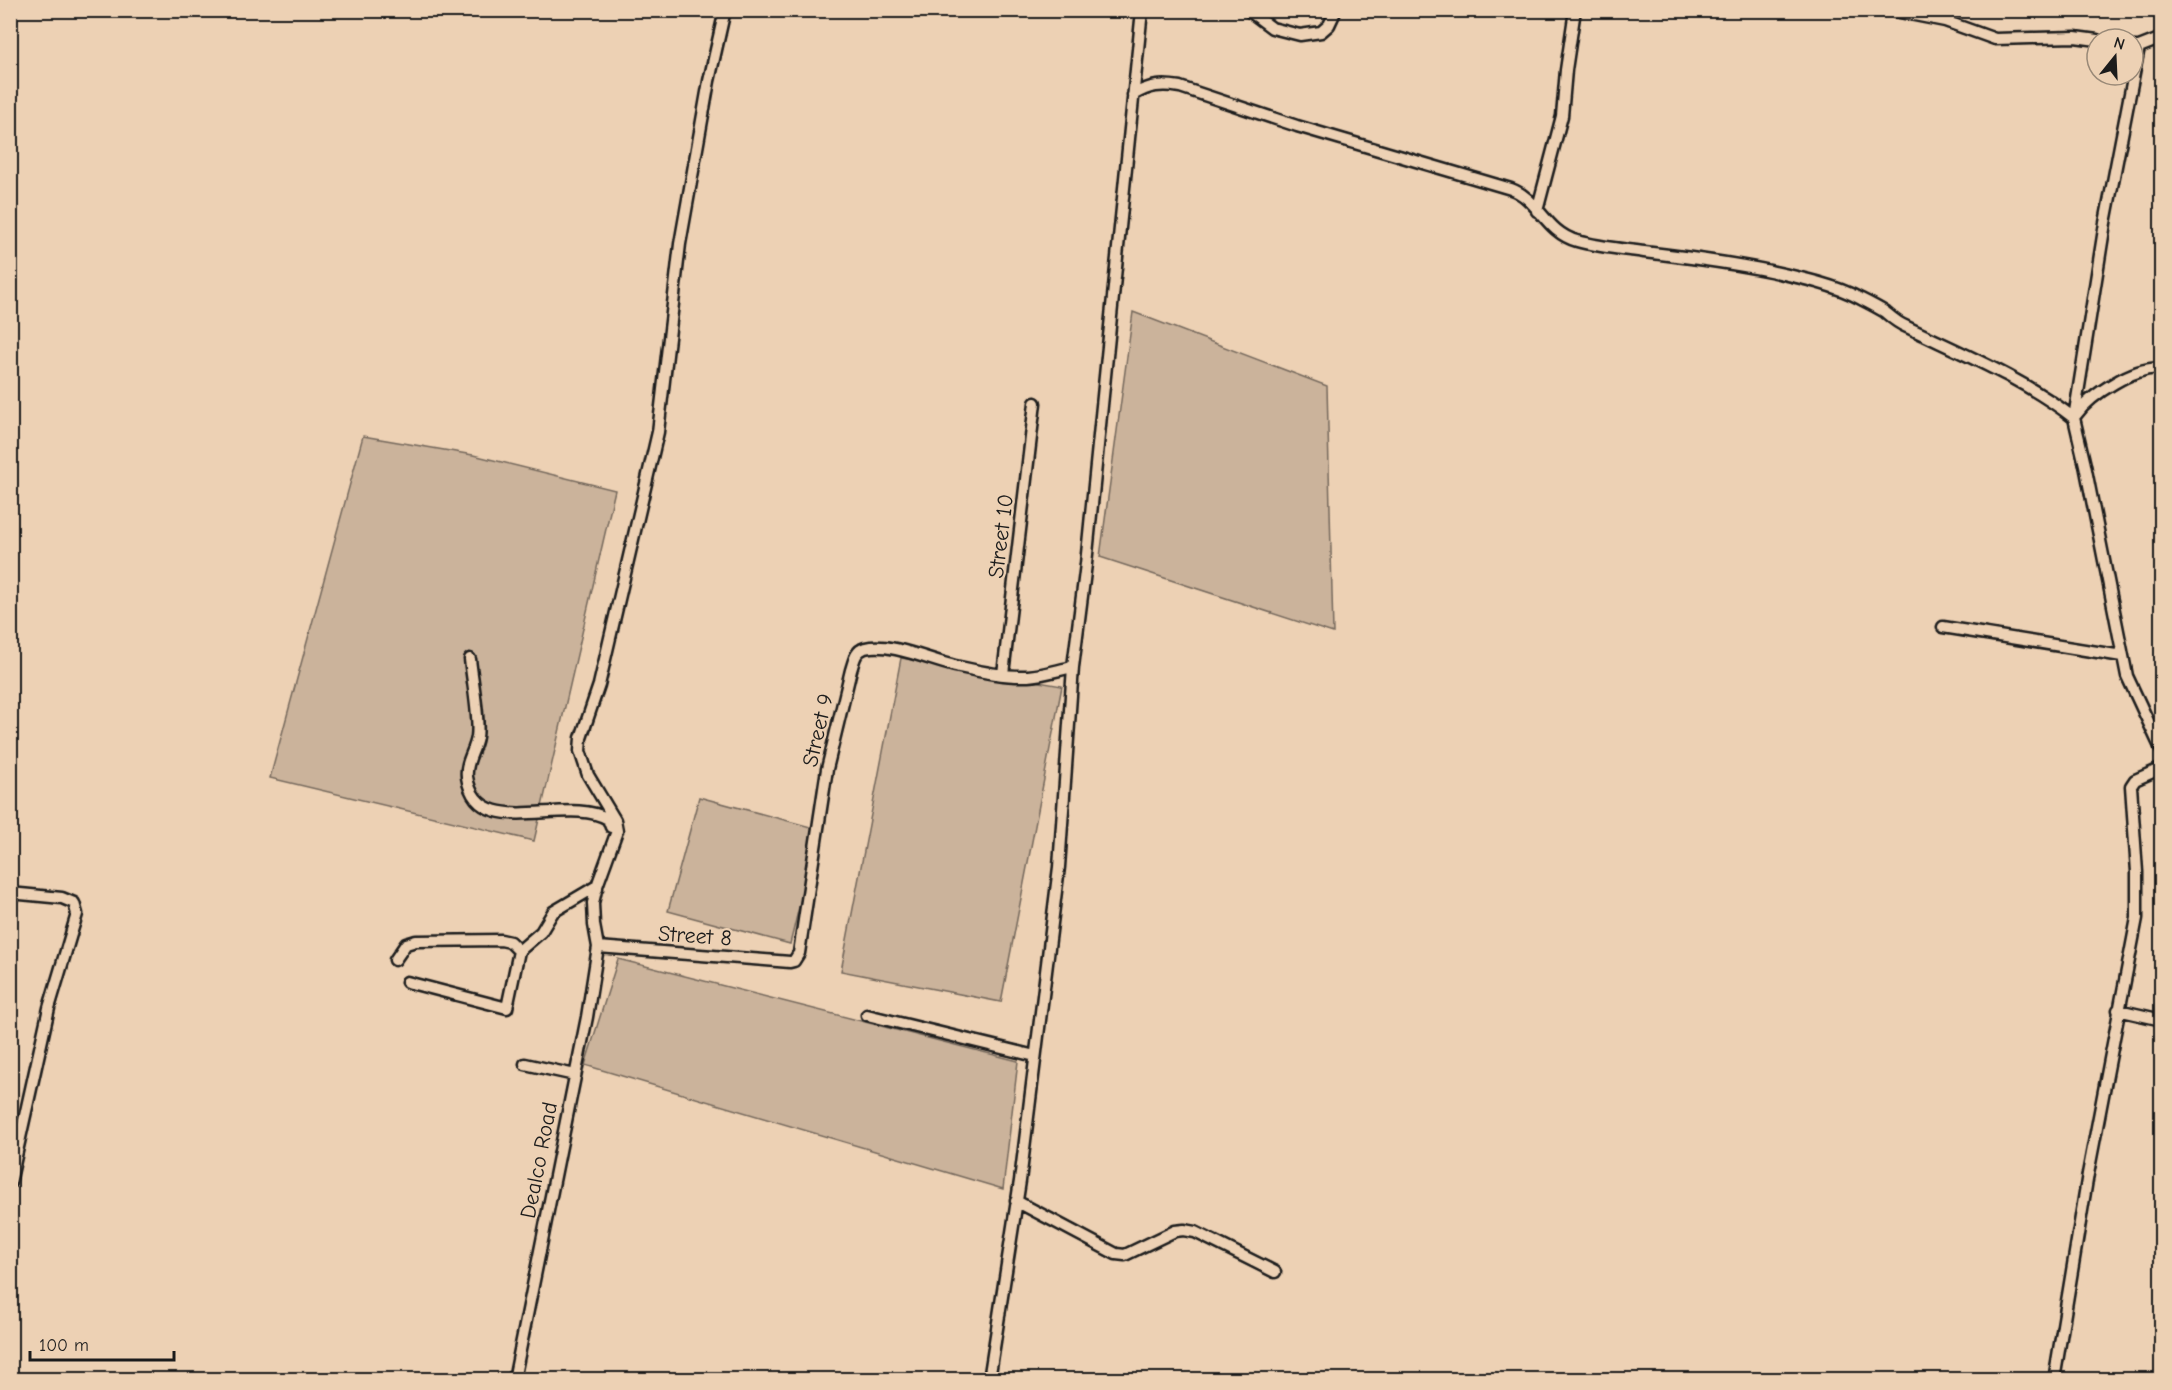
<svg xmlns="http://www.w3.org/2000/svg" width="2172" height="1390" font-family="'Comic Neue',sans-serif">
	<rect width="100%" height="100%" fill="#edd1b4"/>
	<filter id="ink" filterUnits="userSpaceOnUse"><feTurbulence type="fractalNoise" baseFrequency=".0167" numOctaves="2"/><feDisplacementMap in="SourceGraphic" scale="12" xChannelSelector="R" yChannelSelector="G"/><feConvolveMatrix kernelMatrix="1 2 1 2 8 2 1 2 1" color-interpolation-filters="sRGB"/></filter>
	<g filter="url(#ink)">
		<path fill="#cbb39b" stroke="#74685c" stroke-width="1.5" d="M1133 312 1327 386 1333 633 1100 557Z
			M363 436 473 455 615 490 534 841 270 778Z
			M901 658 1062 686 1001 1002 841 971Z
			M699 797 818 829 790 944 668 911Z
			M618 959 1018 1061 1003 1189 585 1065Z"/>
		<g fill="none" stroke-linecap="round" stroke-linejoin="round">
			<defs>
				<path id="minor" d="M1248 10 1272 28 1300 35 1321 32 1329 25 1336 10
					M1889 10 1945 21 1995 39 2075 37 2097 40
					M2133 47H2139L2162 38
					M2139 47 2105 223 2074 418 2085 465 2127 676 2162 751
					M1133 95C1150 85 1161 84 1180 87L1297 126 1511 189C1539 199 1545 232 1577 241 1599 247 1622 249 1644 252 1686 257 1728 262 1770 271 1798 277 1836 285 1861 299 1869 303 1877 307 1885 312 1892 318 1897 323 1907 327 1963 354 2024 379 2074 418
					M1537 211 1562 116 1566 70 1575 10
					M2076 415C2090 395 2136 365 2162 369
					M1943 627 2122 656
					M470 659C472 679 480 719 477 737 475 751 465 762 467 777 477 843 567 794 608 819L611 827
					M1003 674 1035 403
					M10 893 62 898 74 903 77 914 49 1008 10 1183
					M598 947 790 962 794 961 799 953 827 769 851 670C854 661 855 651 865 648 891 642 929 660 955 666 978 671 1004 677 1028 676 1043 675 1058 670 1073 667
					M395 960 406 944 416 941 501 940 510 942 519 951
					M407 982 507 1008 519 951 541 932 553 912 597 886V889
					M2118 1010 2162 1020
					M867 1015 1035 1056
					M525 1064 575 1075
					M1016 1201 1116 1254 1125 1255 1175 1231 1184 1230 1195 1232 1275 1272
					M514 1380 587 1017 598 947 594 925 593 903 597 886 617 831 615 820 588 775 580 751 581 738 599 685 658 432 680 244 709 81 725 10
					M989 1380 1020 1181 1059 867 1073 667 1086 564 1142 10
					M2054 1380 2088 1174 2137 918V872L2131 786 2135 780 2162 768"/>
			</defs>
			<use href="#minor" stroke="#1c1c1c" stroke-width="15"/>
			<use href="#minor" stroke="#edd1b4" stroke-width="10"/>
		</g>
	</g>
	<g text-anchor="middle" stroke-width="4.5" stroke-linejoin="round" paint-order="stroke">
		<g font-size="22" fill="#1c1c1c" stroke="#edd1b4">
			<text transform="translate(1000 536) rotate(-83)" y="8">Street 10</text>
			<text transform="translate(817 730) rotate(-77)" y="8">Street 9</text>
			<text transform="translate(695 935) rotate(4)" y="8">Street 8</text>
			<text transform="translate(538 1160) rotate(-79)" y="8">Dealco Road</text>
		</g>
	</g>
	<rect width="2172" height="1390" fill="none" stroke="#edd1b4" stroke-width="36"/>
	<rect x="18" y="18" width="2136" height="1354" fill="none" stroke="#1c1c1c" stroke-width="2" filter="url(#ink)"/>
	<g transform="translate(2115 57) rotate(18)"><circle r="28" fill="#edd1b4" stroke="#998977" stroke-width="1.5"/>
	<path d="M0-4.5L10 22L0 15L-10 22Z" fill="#1c1c1c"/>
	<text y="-9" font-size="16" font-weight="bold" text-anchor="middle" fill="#1c1c1c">N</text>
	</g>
	<path d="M30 1351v9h144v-9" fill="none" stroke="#1c1c1c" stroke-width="3"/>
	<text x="39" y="1351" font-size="18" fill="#1c1c1c" stroke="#edd1b4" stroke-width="4.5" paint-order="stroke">100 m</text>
</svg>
